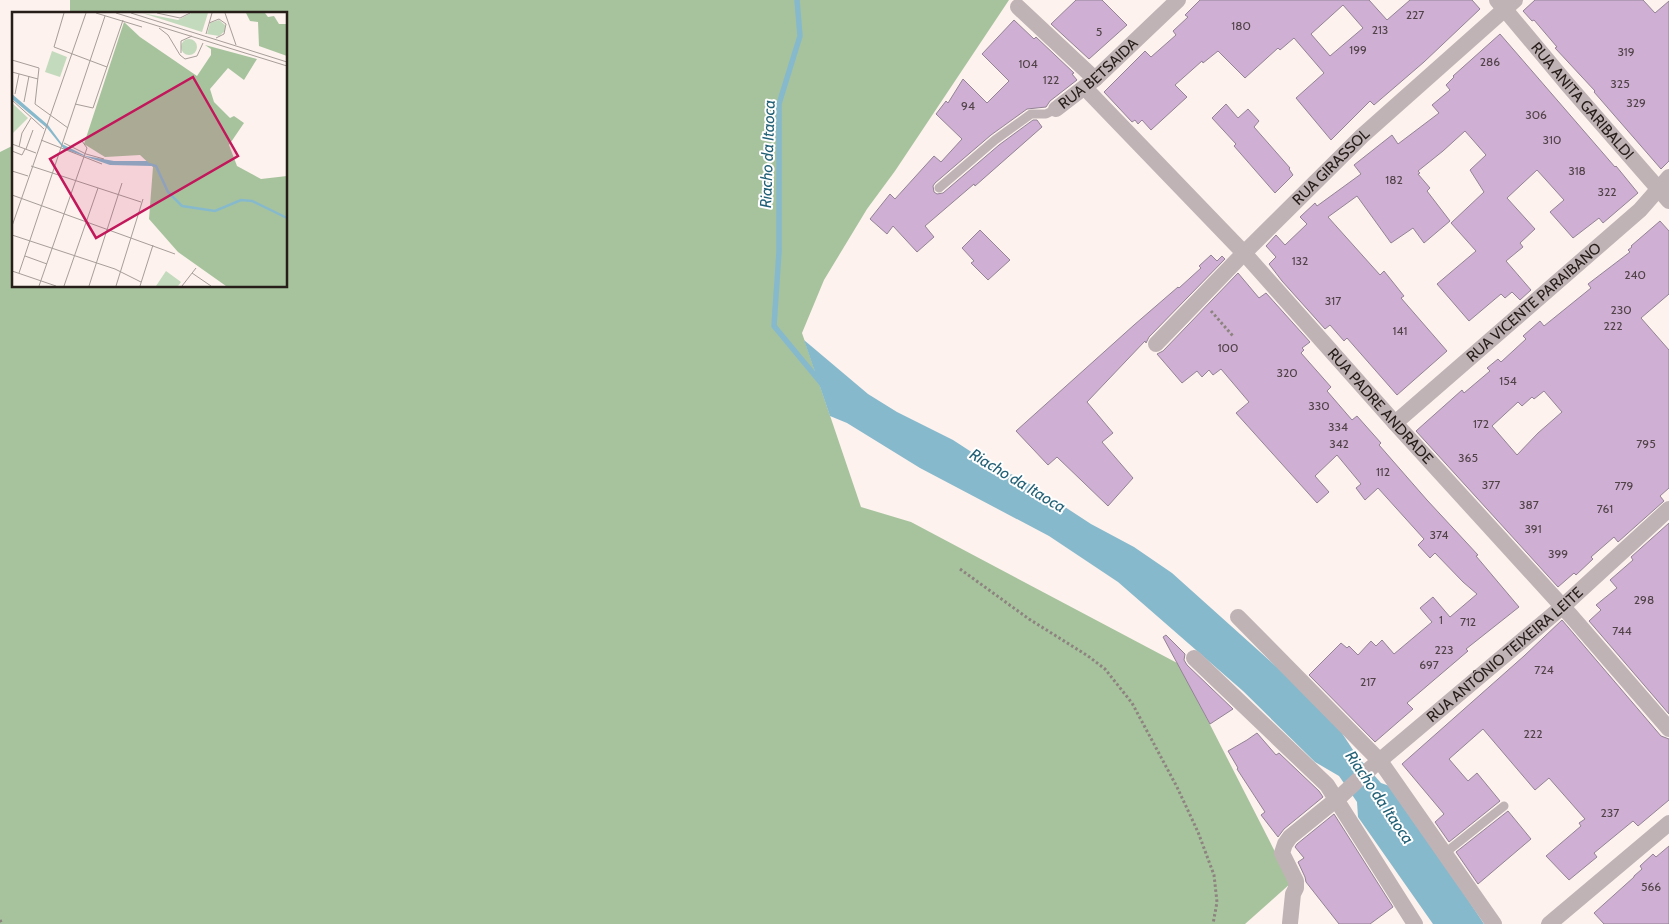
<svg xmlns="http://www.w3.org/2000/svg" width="1669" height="924" font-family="Cabin,sans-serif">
	<rect width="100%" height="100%" fill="#fdf2ed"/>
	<path fill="#a7c39e" d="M70 0H1009L895 171 867 209 824 280 802 333 861 507 911 522 1179 664 1291 883 1245 924H0V152L14 145V286H286V14H70Z"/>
	<path fill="#87b9cd" d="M804 340 868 394 897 412 953 440 993 466 1022 479 1091 524 1134 547 1172 573 1330 715 1357 756 1381 783 1395 788 1484 924H1433L1358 817 1357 802 1339 776 1315 762 1243 691 1118 582 1049 536 920 468 847 423 830 416Z"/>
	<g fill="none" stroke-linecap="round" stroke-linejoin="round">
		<path stroke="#87b9cd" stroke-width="5.5" d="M797 0 800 36 779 104V252L774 326 822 384"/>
	</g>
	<path fill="#cfb0d4" stroke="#938395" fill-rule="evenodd" d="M1076 0H1102L1127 25 1089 59 1051 24Z
		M1200 0H1369L1387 20 1410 0H1472L1480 9 1424 62 1374 105 1370 101 1331 140 1296 98 1324 73 1294 38 1280 50 1278 48 1245 78 1218 51 1203 63 1202 61 1175 85 1187 97 1151 130 1142 120 1138 124 1135 120 1132 122 1104 92 1145 51 1151 57 1176 35 1173 31 1188 17 1185 15ZM1343 5 1363 28 1330 56 1311 34Z
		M1535 0H1643L1655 13 1669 1V161L1661 169 1594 92 1595 91 1555 48 1557 47 1534 20 1532 21 1523 11Z
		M1014 20 1034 39 1036 37 1074 73 1072 74 1077 80 1050 101 1046 107 1027 109 991 135 935 183 933 186 934 192 937 194 943 193 999 145 1033 120H1037L1042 127 975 186 974 184 925 226 934 237 917 252 893 226 887 234 870 219 890 194 895 199 934 156 941 162 962 139 936 114 946 101 948 103 963 79 987 103 1009 81 982 54Z
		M1500 34 1615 167 1616 166 1638 193 1603 223 1599 218 1573 238 1550 212 1564 200 1537 170 1507 198 1535 229 1520 243 1523 247 1506 261 1531 290 1520 300 1512 292 1505 298 1501 294 1469 321 1437 284 1476 251 1451 223 1484 192 1470 170 1486 155 1465 131 1443 151 1418 171 1420 173 1418 174 1430 188 1427 191 1450 221 1424 243 1413 228 1391 243 1357 196 1328 217 1380 275 1384 271 1404 296 1401 298 1447 351 1397 395 1347 338 1344 341 1330 325 1325 329 1282 281 1269 264 1276 257 1266 246 1276 235 1285 245 1307 224 1300 217 1315 203 1317 206 1361 174 1354 165 1392 135 1398 144 1439 113 1432 105 1450 90 1446 85 1454 77 1453 76Z
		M1226 104 1238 118 1248 109 1259 121 1254 127 1290 168 1289 169 1293 175 1275 193 1234 146 1236 144 1212 118Z
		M1660 221 1669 231V294L1641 318 1669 350V488L1660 496 1664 501 1618 542 1614 537 1591 557 1593 559 1576 575 1574 573 1558 587 1416 431 1462 390 1464 393 1490 371 1487 368 1498 359 1501 362 1526 339 1523 336 1540 321 1544 326 1591 288 1588 284 1630 252 1628 250 1632 247 1631 246ZM1544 391 1562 412 1538 433 1517 455 1492 426 1518 402 1522 406 1532 397 1534 399Z
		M980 230 1010 260 988 280 971 263 974 261 962 248Z
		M1211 255 1217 261 1222 256 1225 259 1149 337 1146 343 1145 341 1087 402 1113 433 1102 442 1133 478 1108 506 1057 457 1048 465 1016 431 1134 325 1178 287 1179 288 1201 268 1199 266Z
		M1238 273 1259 298 1266 293 1310 342 1302 348 1304 350 1301 353 1331 387 1327 391 1352 420 1357 416 1381 443 1379 445 1427 500 1478 555 1476 556 1519 607 1466 649 1468 651 1407 703 1413 709 1375 742 1309 675 1341 643 1347 648 1349 646 1358 655 1371 641 1376 646 1382 640 1394 654 1432 622 1420 608 1433 597 1450 617 1477 594 1463 582 1435 553 1430 558 1418 545 1424 539 1378 488 1365 500 1356 488 1361 484 1337 455 1315 476 1329 492 1317 503 1236 413 1249 402 1221 369 1213 375 1209 370 1202 377 1197 371 1182 383 1157 354 1163 351Z
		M1669 523V714L1589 621 1601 610 1596 605 1617 588 1610 580 1633 560 1631 557Z
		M1562 620 1661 736 1669 739V800L1638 826 1633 821 1594 853 1597 857 1569 880 1546 856 1581 826 1579 823 1585 819 1549 778 1535 790 1483 729 1449 759 1468 781 1477 773 1500 801 1449 842 1435 822 1444 814 1402 764 1524 656Z
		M1166 635 1185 654 1184 660 1187 665 1233 709 1210 724 1163 637Z
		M1257 733 1276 755 1279 753 1319 791 1323 797 1284 829 1278 837 1261 815 1265 812 1237 769 1238 768 1228 751 1247 740Z
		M1508 811 1531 839 1478 884 1456 852Z
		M1334 814 1393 907 1370 924H1339L1306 882 1305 877 1298 862 1304 858 1295 847 1297 844Z
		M1669 846V924H1604L1594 913 1634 877V876L1642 869 1640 866 1653 854 1656 857Z"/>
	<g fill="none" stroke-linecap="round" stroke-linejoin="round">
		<path stroke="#8d837f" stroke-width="3" stroke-dasharray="2.5 2.5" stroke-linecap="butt" d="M1211 311 1233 336
			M960 569 1029 619 1088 656 1105 669 1132 703 1177 787 1198 832 1214 875 1217 902 1213 924
			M0 920 2 924"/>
		<path stroke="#c0b3b5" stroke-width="9" d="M939 188 995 140 1031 114H1046L1056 109
			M1445 853 1504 806"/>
		<g stroke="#c0b3b5" stroke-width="16">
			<path id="s1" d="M1497 0 1568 85 1669 201"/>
			<path d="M1018 7 1095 79"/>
			<path id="s2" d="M1085 88 1244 253 1395 423 1572 617 1669 729"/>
			<path id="s3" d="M1056 109 1095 79 1178 0"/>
			<path id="s4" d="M1156 344 1244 253 1362 136 1515 0"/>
			<path id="s5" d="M1395 423 1640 210 1669 177"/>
			<path d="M1238 617 1380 761 1494 924"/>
			<path d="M1194 658 1327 785 1415 924"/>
			<path id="s6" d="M1290 923 1293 894 1296 888V881L1282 853 1285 844 1290 837 1343 794 1372 767 1562 607 1669 509"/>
			<path d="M1549 924 1669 823"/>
		</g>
	</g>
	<g text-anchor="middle" stroke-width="4" stroke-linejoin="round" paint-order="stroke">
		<g font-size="12" fill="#514248">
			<text x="1415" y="19">227</text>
			<text x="1241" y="30">180</text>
			<text x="1380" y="34">213</text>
			<text x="1099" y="36">5</text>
			<text x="1358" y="54">199</text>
			<text x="1626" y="56">319</text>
			<text x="1490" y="66">286</text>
			<text x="1028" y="68">104</text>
			<text x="1051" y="84">122</text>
			<text x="1620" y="88">325</text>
			<text x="1636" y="107">329</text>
			<text x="968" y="110">94</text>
			<text x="1536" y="119">306</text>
			<text x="1552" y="144">310</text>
			<text x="1577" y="175">318</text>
			<text x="1394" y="184">182</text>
			<text x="1607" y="196">322</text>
			<text x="1300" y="265">132</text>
			<text x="1635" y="279">240</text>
			<text x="1333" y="305">317</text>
			<text x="1621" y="314">230</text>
			<text x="1613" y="330">222</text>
			<text x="1400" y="335">141</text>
			<text x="1228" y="352">100</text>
			<text x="1287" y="377">320</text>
			<text x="1508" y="385">154</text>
			<text x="1319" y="410">330</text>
			<text x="1481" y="428">172</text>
			<text x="1338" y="431">334</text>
			<text x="1339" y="448">342</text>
			<text x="1646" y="448">795</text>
			<text x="1468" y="462">365</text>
			<text x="1383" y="476">112</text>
			<text x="1491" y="489">377</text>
			<text x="1624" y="490">779</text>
			<text x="1529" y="509">387</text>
			<text x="1605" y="513">761</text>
			<text x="1533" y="533">391</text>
			<text x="1439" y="539">374</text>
			<text x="1558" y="558">399</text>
			<text x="1644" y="604">298</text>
			<text x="1441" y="624">1</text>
			<text x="1468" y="626">712</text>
			<text x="1622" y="635">744</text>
			<text x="1444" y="654">223</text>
			<text x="1429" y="669">697</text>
			<text x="1544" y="674">724</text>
			<text x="1368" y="686">217</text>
			<text x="1533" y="738">222</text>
			<text x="1610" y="817">237</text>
			<text x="1651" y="891">566</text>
		</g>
		<g font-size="15" fill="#271e1a" stroke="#fff">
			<text dy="5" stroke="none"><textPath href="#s3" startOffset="55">RUA BETSAIDA</textPath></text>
			<text dy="5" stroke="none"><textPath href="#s1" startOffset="132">RUA ANITA GARIBALDI</textPath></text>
			<text dy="5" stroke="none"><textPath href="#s4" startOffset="249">RUA GIRASSOL</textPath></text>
			<text dy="5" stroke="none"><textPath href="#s5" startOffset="184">RUA VICENTE PARAIBANO</textPath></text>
			<text dy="5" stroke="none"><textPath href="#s2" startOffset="434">RUA PADRE ANDRADE</textPath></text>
			<text dy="5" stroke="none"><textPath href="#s6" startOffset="374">RUA ANTÔNIO TEIXEIRA LEITE</textPath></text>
		</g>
		<g font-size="16" font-style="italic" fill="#226076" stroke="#fff">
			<text transform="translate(767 154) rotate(-88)" y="6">Riacho da Itaoca</text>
			<text transform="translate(1018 480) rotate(31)" y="6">Riacho da Itaoca</text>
			<text transform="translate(1380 797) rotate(56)" y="6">Riacho da Itaoca</text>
		</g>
	</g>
	<g transform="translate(12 12)">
		<rect width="275" height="275" fill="#fdf2ed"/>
		<path d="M130 1 166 8 179 1H196L190 20ZM207 8 213 13V19L207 24 195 22 198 11ZM169 35a8 8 0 1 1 16 0a8 8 0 1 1-16 0ZM40 39 55 45 48 65 33 60ZM0 91 16 106 0 122ZM154 259 169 270 166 274H144Z" fill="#c4dabd"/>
		<path d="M234 1H253L256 5 262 4 267 12H275V44L247 34 246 10 238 9ZM112 10 128 25 185 64 199 43V37L193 33 245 47 232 68 216 56 198 77 202 90 218 106 222 104 232 111 217 133 225 154 249 167 275 164V274H214L166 240 137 207 141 155 128 143 93 145 72 132Z" fill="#a7c39e"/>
		<path d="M0 82 36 113 50 132 74 144 102 149H135L141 154 98 153 52 137 35 116 0 87Z" fill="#87b9cd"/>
		<path fill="none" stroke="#87b9cd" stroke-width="2.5" d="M137 152 144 154 156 180 170 194 203 199 229 188 240 189 275 206"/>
		<path fill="none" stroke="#a79d99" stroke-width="1" d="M52 1 42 35 95 55M84 1 130 15M104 1 275 54M119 1 275 50M145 1 168 6 178 1M213 1 224 33M197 11 207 7 214 12 212 22 204 26M147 16 156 23 168 43 173 47 185 44 191 31M194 22 200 1M169 41V29L180 24M0 48 27 56 23 92 56 116M0 60 26 67M3 82 7 62M0 88 32 117M12 90 17 64M63 92 81 96 111 8M29 128 90 152M52 131 74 142 92 147M0 132 24 141M7 135 10 121 19 106M14 137 21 118M0 139 10 143 13 137M19 154 129 190M0 159 16 164M0 183 163 242M0 214 74 1M0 223 103 257 129 270M13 244 35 252M0 259 44 274M7 261 93 4M180 261 199 274M27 274 75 136 70 129M52 274 86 176M77 274 110 171M104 274 131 187M128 274 141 233M170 274 184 256"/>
		<path fill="#c2185b" fill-opacity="0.15" stroke="#c2185b" stroke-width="2.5" d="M181 65 226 144 84 226 38 147Z"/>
		<rect width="275" height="275" fill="none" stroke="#271e1a" stroke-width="2.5"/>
	</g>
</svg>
